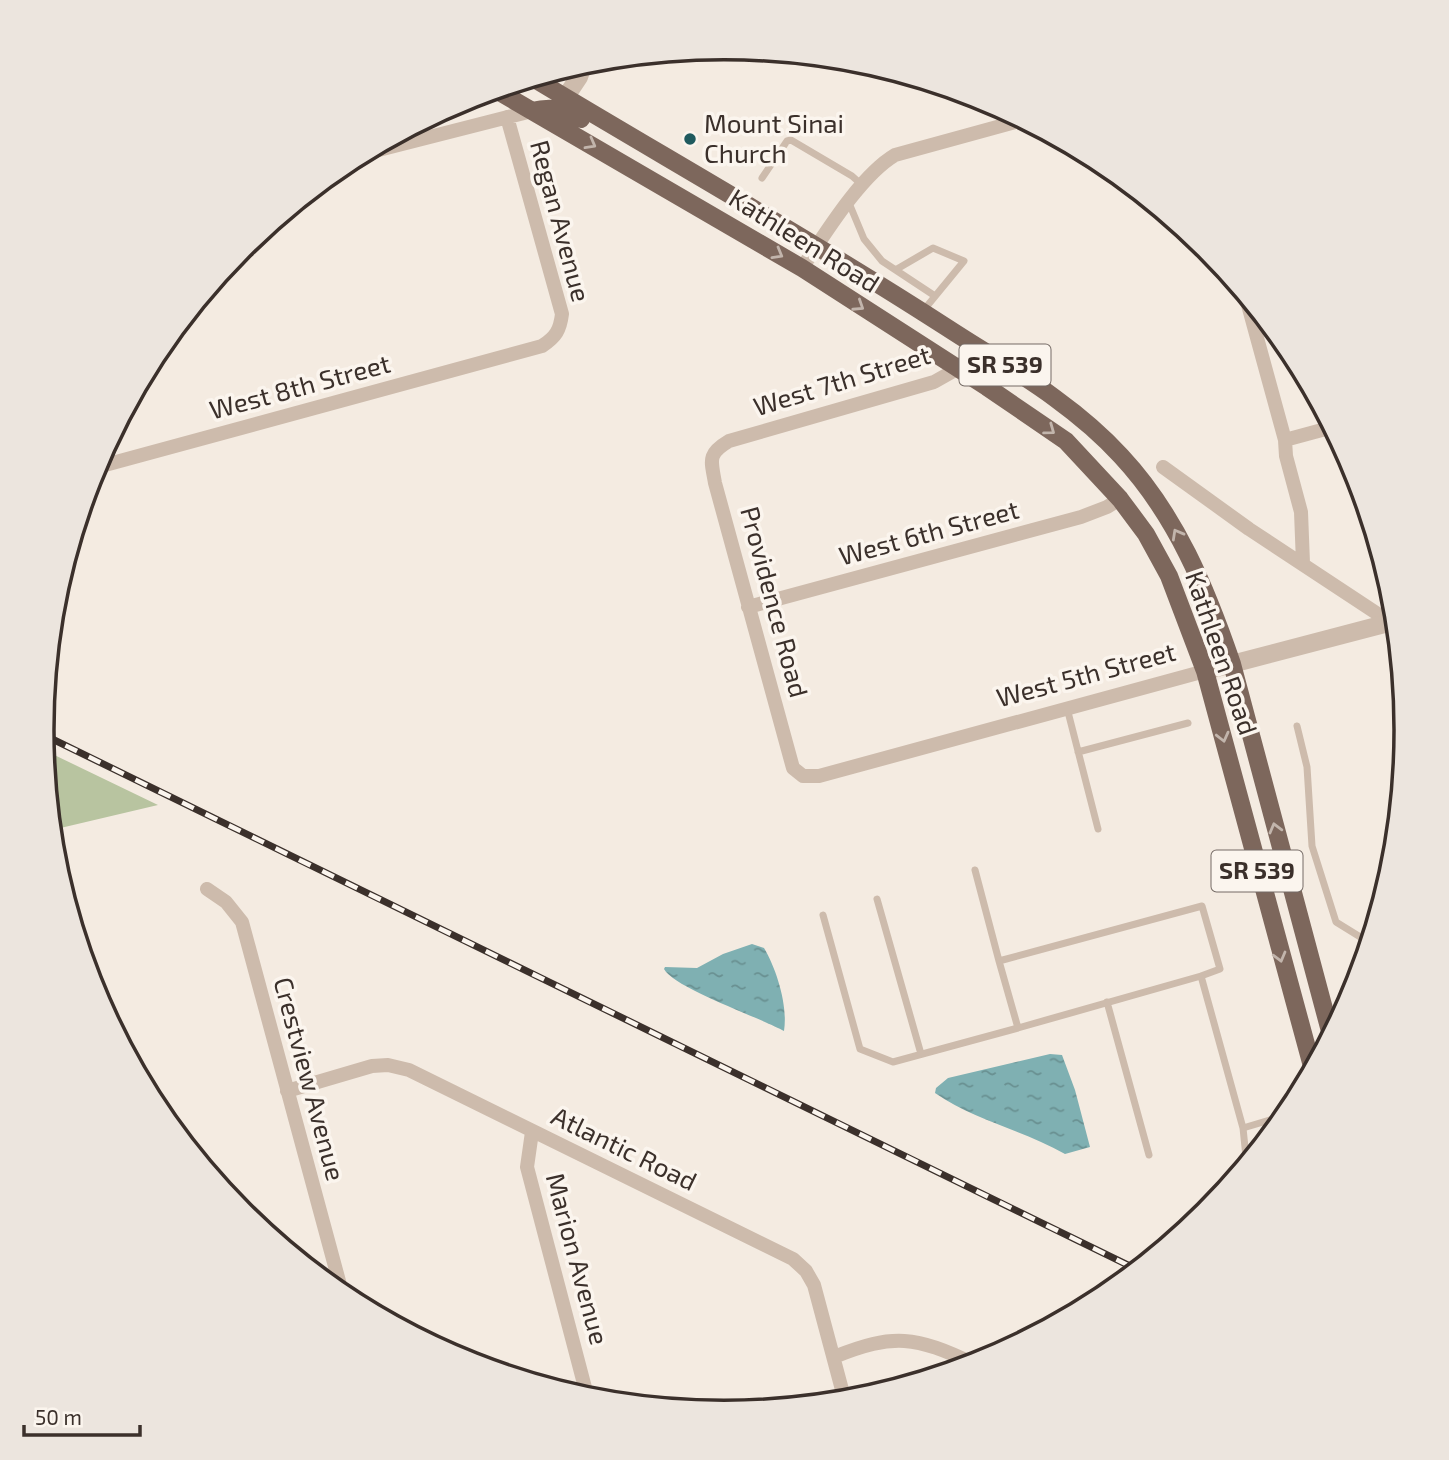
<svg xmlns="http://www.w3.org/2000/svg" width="1449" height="1460" font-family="'Exo 2',sans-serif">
	<defs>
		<pattern id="water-ripples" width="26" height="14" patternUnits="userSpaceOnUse" patternTransform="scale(1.75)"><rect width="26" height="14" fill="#7fb0b2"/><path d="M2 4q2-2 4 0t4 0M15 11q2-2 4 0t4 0" fill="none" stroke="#699091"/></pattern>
	</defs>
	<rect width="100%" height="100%" fill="#f4ebe1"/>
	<path fill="#b8c4a0" d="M44 749V750L158 805 52 830Z"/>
	<path fill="url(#water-ripples)" d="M752 944 764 948C777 970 788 1006 784 1031 761 1018 674 988 664 969L665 967 697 968 723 954Z
		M1050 1054 1062 1055 1075 1090 1090 1147 1065 1154C1024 1130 975 1121 935 1093L936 1088 948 1078Z"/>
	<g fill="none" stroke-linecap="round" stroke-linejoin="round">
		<path stroke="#cdbbac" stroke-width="7" d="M762 178 787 141 791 140 852 176 862 185
			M849 203 864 239 882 261 935 296
			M897 269 933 248 964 261 923 311
			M1067 708 1098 829
			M1297 726 1307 767 1312 846 1336 922 1370 943
			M1078 752 1188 723
			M975 870 999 961
			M877 899 921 1054
			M823 915 860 1049 893 1062 1018 1028
			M1201 976 1018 1028 999 961 1202 906 1220 969 1201 976 1243 1128
			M1107 1002 1149 1155
			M1244 1167 1246 1157 1243 1128 1287 1115
			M1210 1209 1207 1201 1228 1188"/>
		<path stroke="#cdbbac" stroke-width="14" d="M359 155 532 111
			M802 268C825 234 860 176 895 155L1023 120
			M1245 294 1285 440 1286 456 1301 512 1303 563
			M978 348 957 369 934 382 729 441C707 454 711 460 715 483L793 768 803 776H819L1205 671
			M1285 440 1333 427
			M1163 467 1249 529 1396 626
			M94 468 542 346C556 337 560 330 562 314L507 117
			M748 607 1081 517 1107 507 1120 499
			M207 889 226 902 242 922 343 1296
			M287 1091 372 1066 388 1065 409 1070 793 1259 806 1271 814 1285 845 1401
			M532 1132 527 1167 588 1399
			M834 1357C894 1333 915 1336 974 1364"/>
		<path stroke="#cdbbac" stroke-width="18" d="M565 98 579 77 584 63
			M1205 671 1396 621"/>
		<path stroke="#7d675c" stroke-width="18" d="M533 78C671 161 811 240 946 327 1006 366 1072 402 1121 456 1176 515 1206 588 1232 664L1331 1035
			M496 90 802 268 987 387 1066 441 1120 499 1146 534 1169 576 1205 671 1313 1070
			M532 111C552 106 563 109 581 119"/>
		<defs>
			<path id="rail" d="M42 734 1138 1270"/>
		</defs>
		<use href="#rail" stroke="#3b302b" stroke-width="7"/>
		<use href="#rail" stroke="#fbf5ee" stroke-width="4.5" stroke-dasharray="13" stroke-linecap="butt"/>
	</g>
	<defs><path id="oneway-chevron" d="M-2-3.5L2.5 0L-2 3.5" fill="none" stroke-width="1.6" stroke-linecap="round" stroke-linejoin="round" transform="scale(1.75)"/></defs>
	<g stroke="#c2b5ac">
		<use href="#oneway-chevron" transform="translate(591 144) rotate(29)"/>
		<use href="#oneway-chevron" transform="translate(778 254) rotate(30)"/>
		<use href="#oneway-chevron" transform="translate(859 306) rotate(33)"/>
		<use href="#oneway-chevron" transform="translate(1050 430) rotate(36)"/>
		<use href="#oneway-chevron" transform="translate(1177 534) rotate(-119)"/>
		<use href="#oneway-chevron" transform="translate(1223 737) rotate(76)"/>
		<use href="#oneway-chevron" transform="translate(1275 828) rotate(-105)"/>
		<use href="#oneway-chevron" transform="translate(1280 957) rotate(75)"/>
	</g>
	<circle fill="#1f5a5e" stroke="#fbf5ee" stroke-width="2.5" cx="690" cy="139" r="7"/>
	<g text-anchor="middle" stroke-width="7" stroke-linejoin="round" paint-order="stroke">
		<g fill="#fbf5ee" stroke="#756b66" stroke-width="2">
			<rect x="959.5" y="344.5" width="91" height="41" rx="5"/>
			<rect x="1211.5" y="850.5" width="91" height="41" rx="5"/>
		</g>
		<g font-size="24" font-weight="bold" fill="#3b302b">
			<text x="1005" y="373">SR 539</text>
			<text x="1257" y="879">SR 539</text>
		</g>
		<g font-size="26" fill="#3b302b" stroke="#fbf5ee" text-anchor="start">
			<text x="704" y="133">Mount Sinai<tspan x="704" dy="30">Church</tspan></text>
		</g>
		<g font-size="26" fill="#3b302b" stroke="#fbf5ee">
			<text transform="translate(560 221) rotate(75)" y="9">Regan Avenue</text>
			<text transform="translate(804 241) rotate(32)" y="9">Kathleen Road</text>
			<text transform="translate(842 381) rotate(-17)" y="9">West 7th Street</text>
			<text transform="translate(300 387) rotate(-15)" y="9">West 8th Street</text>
			<text transform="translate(929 533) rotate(-15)" y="9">West 6th Street</text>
			<text transform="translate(774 602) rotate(75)" y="9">Providence Road</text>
			<text transform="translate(1221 653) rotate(71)" y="9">Kathleen Road</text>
			<text transform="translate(1086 675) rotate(-15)" y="9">West 5th Street</text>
			<text transform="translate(309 1079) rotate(75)" y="9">Crestview Avenue</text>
			<text transform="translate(624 1149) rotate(26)" y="9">Atlantic Road</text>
			<text transform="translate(577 1259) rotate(75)" y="9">Marion Avenue</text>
		</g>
	</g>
	<path d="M0 0H1449V1460H0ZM54 730a670 670 0 1 1 1340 0a670 670 0 1 1-1340 0Z" fill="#ece5de" fill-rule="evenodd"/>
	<path fill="none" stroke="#3b302b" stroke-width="3.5" d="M54 730a670 670 0 1 1 1340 0a670 670 0 1 1-1340 0Z"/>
	<path d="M24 1425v10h116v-10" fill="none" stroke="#3b302b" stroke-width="3.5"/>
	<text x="35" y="1425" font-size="21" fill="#3b302b" stroke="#fbf5ee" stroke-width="5" paint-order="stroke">50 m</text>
</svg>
